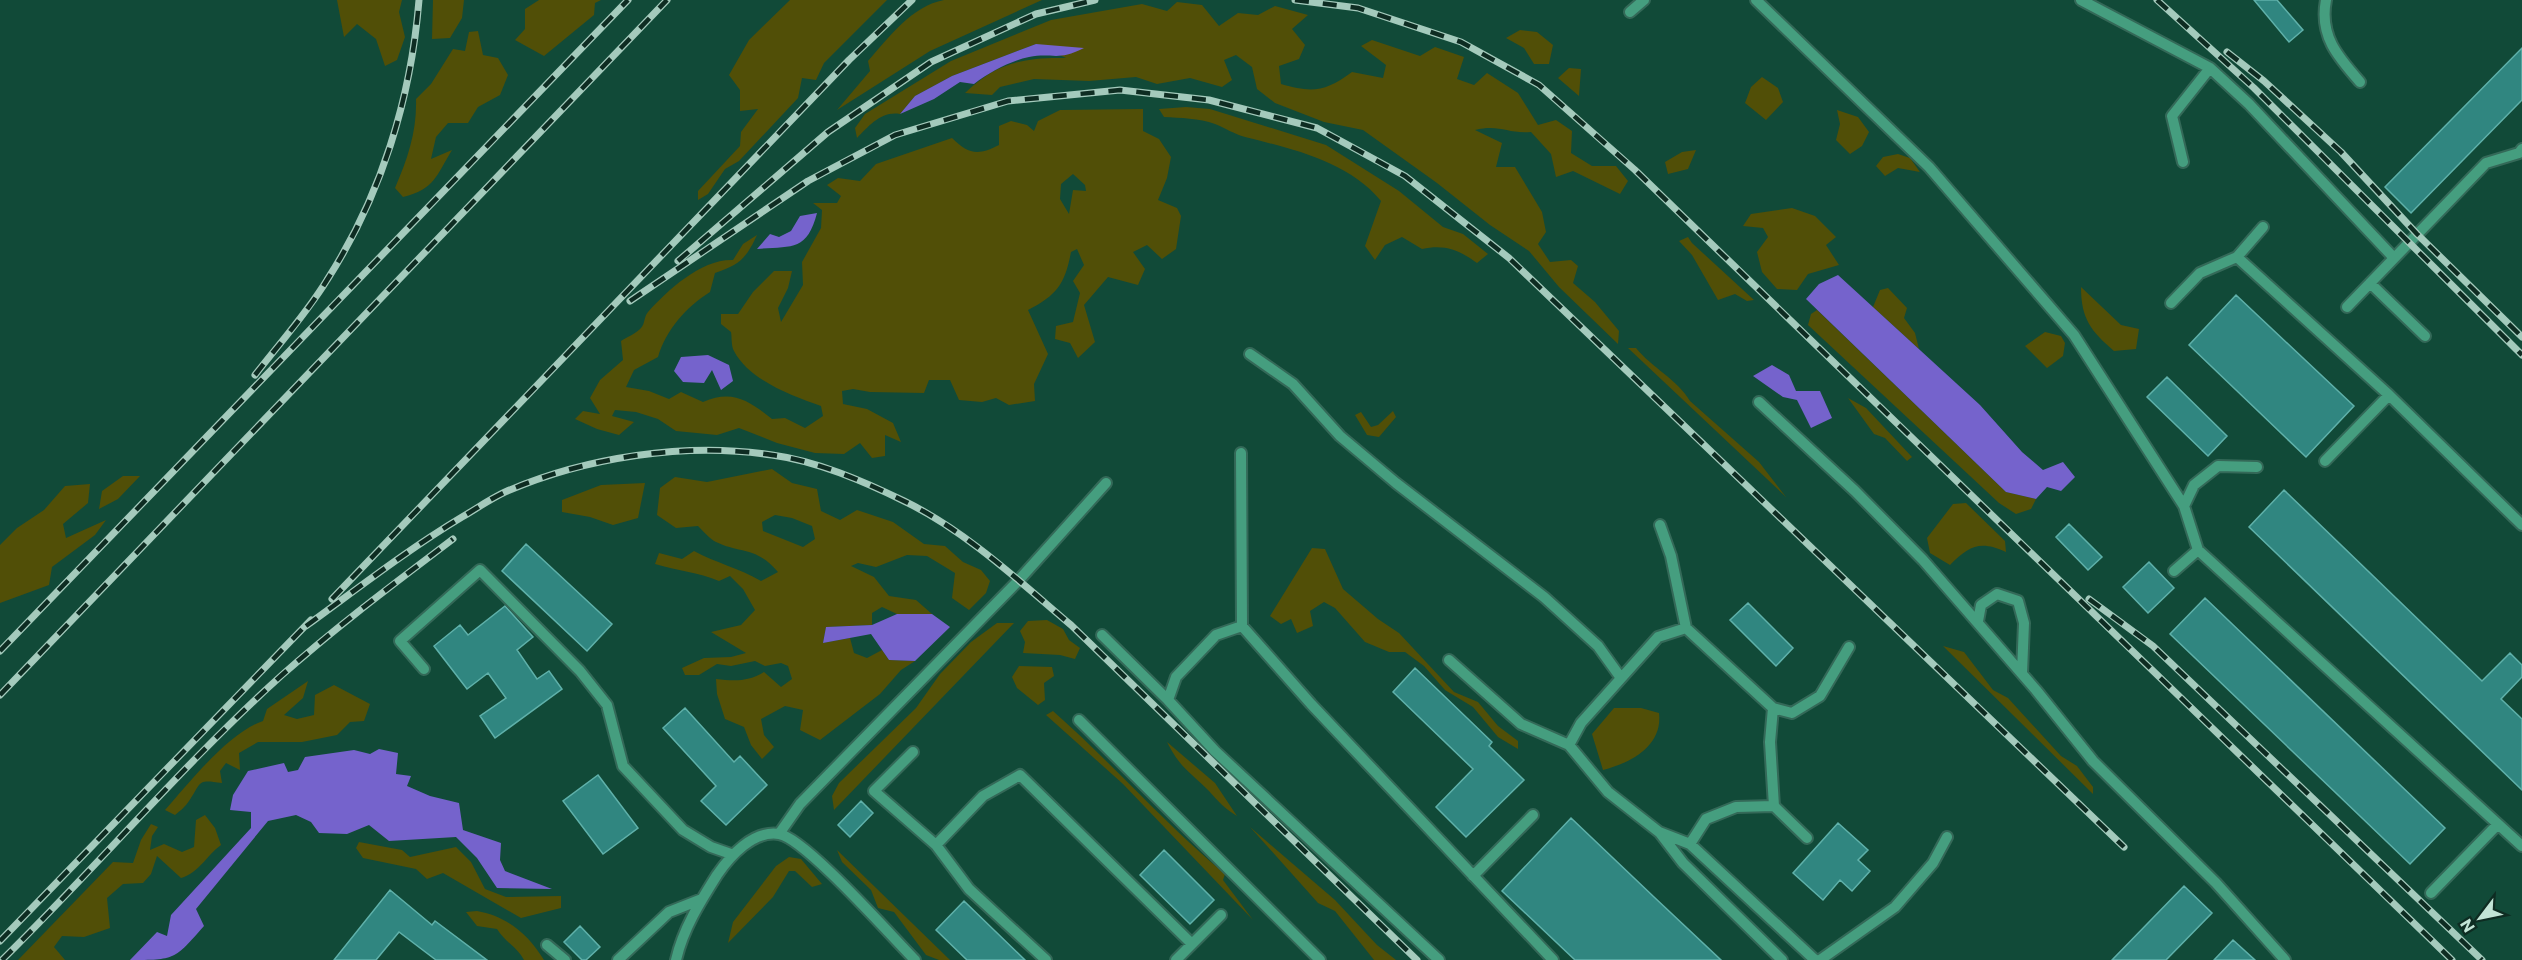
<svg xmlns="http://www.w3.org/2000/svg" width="2522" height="960" font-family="Commissioner,sans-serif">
	<rect width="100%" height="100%" fill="#114a38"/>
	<path fill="#514f07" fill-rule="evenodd" d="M337 0H402L399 12 405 37 397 60 385 66 376 39 357 24 344 37Z
		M433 0H464L462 18 450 38 432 39Z
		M539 0H601L595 3 594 15 544 56 515 40 525 29V9Z
		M790 0H887L824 63 816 80 802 78 798 98 739 161 725 169 708 194 698 200V191L740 146 741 132 758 109 740 111V90L729 75 749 40Z
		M944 0H1042L930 51 837 110 870 71 868 61C889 37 912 6 944 0Z
		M1177 2 1202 5 1219 26 1238 13 1258 15 1275 6 1308 15 1292 29 1305 45 1299 59 1279 66 1281 84C1312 93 1325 92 1352 72L1383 78 1386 65 1361 46 1372 40 1420 56 1435 47 1464 57 1457 79 1474 85 1487 73 1518 93 1538 125 1556 120 1572 131 1571 153 1592 166H1616L1628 181 1620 194 1573 171 1556 177 1551 154 1531 132C1507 134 1500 124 1475 130L1502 143 1496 167H1515L1542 212 1546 232 1538 244 1550 262 1571 260 1578 266 1573 283 1595 302 1619 331 1618 344 1559 287 1529 251 1490 225 1437 183 1363 130 1324 122 1275 103 1257 89 1252 67 1236 55 1224 60 1232 80 1222 87 1190 78 1157 84 1136 77 1089 81 1034 79 1000 87 992 95 965 93C996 63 1024 57 1066 58L1036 44 952 76 915 96 900 114C881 111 869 126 857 138L855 128 865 114 951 61 1051 20 1142 4 1167 11Z
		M1520 30 1537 32 1553 45 1549 64H1534L1524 48 1506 38Z
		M478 31 483 55 498 58 508 75 500 95 478 107 468 123H448L436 137 431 159 452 150C436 176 435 189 403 197L395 188C408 158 417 131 416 99L431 84 453 49 465 51 469 32Z
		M1569 68 1581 69 1579 96 1558 78Z
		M1762 77 1778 88 1783 102 1766 120 1745 103 1751 87Z
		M1186 107 1210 109 1326 145 1399 191 1443 227 1463 234 1488 254 1477 263C1459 250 1445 244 1422 249L1402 237 1385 245 1375 260 1365 246 1381 201C1348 161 1292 149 1245 137 1234 134 1225 128 1215 124 1199 118 1180 118 1164 117L1159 109Z
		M1143 109V131L1159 139 1171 157 1167 178 1158 200 1177 208 1181 216 1176 249 1162 259 1147 245 1133 252 1145 269 1138 285 1108 277 1084 305 1095 342 1078 358 1070 343 1055 339 1056 326 1073 322 1080 293 1073 281 1084 265 1077 249 1071 252C1065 284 1057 295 1028 310L1048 354 1034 384 1035 401 1009 405 996 398 982 402 959 400 950 380H929L924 393 870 392 853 389 842 391 843 404 867 409 893 423 901 442 885 435V456L872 458 860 443 844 454 815 453 777 443 739 428 717 435 676 431 658 419 636 412 615 410 612 416 634 422 619 435 597 429 575 419 583 411 600 414 590 398 600 380 623 360 621 341C627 337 637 333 641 328 645 324 644 316 648 312 668 290 701 259 733 260L743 244 757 235C746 259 739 265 715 273L710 292C686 307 666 330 658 357L634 370 626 387 649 391 669 399 681 392 703 402C733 389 749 401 772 419L785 418 805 428 823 416 821 406C792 396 749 380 734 351 731 346 732 337 731 332L721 324V314H738L753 292 774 271H792L788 288 778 308 781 322 803 285 802 262 821 228 822 210 813 203H837L841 196 827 185 838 178 860 181 876 164 952 138C968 154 978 156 999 145V126L1011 121 1027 125 1034 131 1038 121 1060 110ZM1073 174 1085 185 1086 191 1073 190 1069 214 1060 199 1061 184Z
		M1837 110 1858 117 1869 132 1862 146 1850 154 1836 140 1840 124Z
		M1696 150 1688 169 1668 174 1665 162 1682 152Z
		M1898 154 1910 158 1920 172 1898 168 1885 176 1876 166 1883 157Z
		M1792 208 1815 216 1836 237 1826 245 1839 265 1808 274 1797 290 1777 289 1762 272 1757 252 1768 237 1763 228 1743 226 1751 214Z
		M1688 237 1692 243 1754 300 1747 301 1735 294 1718 300 1692 255 1679 241Z
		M2081 287 2121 325 2139 329 2136 349 2114 351C2091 331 2081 319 2081 287Z
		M1888 288 1907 308 1904 318 1915 333 1919 349 1873 307 1880 290Z
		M1817 310 2006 492 2036 499 2031 509 2016 514 1999 503 1808 325 1811 314Z
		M2045 332 2061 336 2065 343 2063 356 2047 368 2025 346Z
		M1628 348H1636C1651 367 1678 380 1690 401L1759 462 1786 497Z
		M1848 398 1866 408 1912 457 1907 461 1885 438 1874 434Z
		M1393 411 1396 417 1379 437 1367 435 1355 415 1361 412 1371 427 1378 425Z
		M772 469 792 483 817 489 821 511 840 520 857 510 893 522 924 544 945 546 963 562 981 570 990 581 986 593 969 610 952 598 955 573 927 556 907 555 876 567 858 563 851 566 874 577 889 596 916 600 932 614H897L882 607 872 613V625L826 627 823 643 850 638 854 653 867 658 882 650 889 660 915 661 901 670 880 694 820 740 800 730 803 710 785 706 761 719 764 735 774 747 762 759 751 745 744 727 725 719 717 694 716 679C734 681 748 682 764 672L781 687 792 679 788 666 781 663 765 666 755 661 731 666 717 664 699 675H685L682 668 704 658 731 657 746 653 711 632 741 625 755 610 743 589 730 576 719 581C698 572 677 571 655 564L659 553 682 559 694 551C716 563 739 568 761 581L778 572C756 546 741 554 716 542 710 539 703 531 698 526L676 528 657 515 660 488 675 477 707 482ZM775 515 792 518 812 526 815 539 803 547 763 531 762 522Z
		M123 476H140L118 499 99 509 102 491Z
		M645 483 638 518 613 525 590 517 562 512V500L601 485Z
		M90 484 88 503 63 524 66 538 106 520 95 535 52 567 49 585 0 603V545L17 528 44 510 65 486Z
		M1966 503 2005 541 2006 552C1980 540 1969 546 1950 565L1930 553 1927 538 1953 504Z
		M1312 548 1325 549 1343 589 1378 619 1399 633 1454 692 1478 702 1498 726 1518 741V749L1498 737 1473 707 1445 690 1424 666 1405 652H1389L1365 642 1335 608 1324 602 1310 611 1313 626 1297 633 1291 619 1281 624 1270 616Z
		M1047 620 1063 629 1069 640 1080 648 1075 659 1060 655 1023 653 1025 642 1020 631 1028 621Z
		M997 623H1014L834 810 832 796 839 783 916 708 940 674 971 642Z
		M1943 646 1964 652 1993 690 2008 698 2061 756 2077 766 2093 787V794Z
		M1019 666 1052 667 1054 676 1044 683 1045 700 1038 705 1017 688 1012 677Z
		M308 681 303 698 284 715 297 719 314 715 315 695 334 685 370 704 364 721 350 722 337 735 302 742H258L239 753 240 770 226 763 220 771 222 783C196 779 202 782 189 801 186 806 180 811 175 815L165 810C189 783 229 732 263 721L267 709Z
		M1614 708H1641L1659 713C1663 746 1630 763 1603 770L1592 734Z
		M1053 711C1112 763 1164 823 1225 874L1223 880 1253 920 1123 784 1046 715Z
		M1167 742 1215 783 1237 816C1225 809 1218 801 1209 791 1190 772 1180 768 1167 742Z
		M205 815 215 828 221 845C206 856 199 873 181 878L157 856 151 874 143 883 123 884 107 898 110 928 84 937 62 936 54 947 65 960H18L113 862 133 863 141 840 151 824 158 827 152 836 150 850 164 844 182 852 194 847 196 820Z
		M1250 827 1335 900 1377 945 1396 960H1374L1335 911 1318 903Z
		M359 842 402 850 410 857 456 847 471 862 485 889 506 897 561 896V908L521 918 443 873 427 879 416 869 363 858 356 848Z
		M837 850 950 960H939L926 955 894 912 878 908 871 890 842 862Z
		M789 857 801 859 822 884 812 887 795 871H789L773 897 728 943 733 922 776 866Z
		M477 911C507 916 529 935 544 960H524C517 947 505 942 497 929L477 926 466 912Z"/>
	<path fill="#7563cc" d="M1036 44 1084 48C1056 62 1053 52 1029 57 1010 61 990 72 974 84L960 82 934 99 900 114 915 96 952 76Z
		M817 213C807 252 791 246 757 249L770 234 779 237 791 231 800 216Z
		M1838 275 1980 405 2022 452 2043 470 2063 462 2075 477 2061 491 2047 487 2036 499 2006 492 1806 299 1819 284Z
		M708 355 729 365 733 381 721 390 712 370 704 383 683 382 674 371 681 357Z
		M1772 365 1789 375 1796 391H1820L1832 418 1811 428 1797 400 1783 397 1753 376Z
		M897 614H932L950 627 915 661 889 660 871 634 823 643 826 627 872 625Z
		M379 749 398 753 396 774 411 776 407 786 430 796 459 803 463 830 501 843 500 860 505 871 552 889 497 888 477 858 456 837 389 841 369 825 347 834 319 833 311 822 296 815 268 821 196 909 204 926C174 960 175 960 130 960L157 932 167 936 171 915 251 828V812L230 810 233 795 248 771 284 763 288 772 298 770 305 757 354 750 370 754Z"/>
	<path fill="#308680" stroke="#5fb1aa" stroke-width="1.5" d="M2254 0H2277L2303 30 2289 42Z
		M2522 48V100L2411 213 2385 187Z
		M2236 295 2354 406 2306 457 2189 345Z
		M2167 377 2227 436 2208 456 2147 397Z
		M2284 490 2482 681 2510 653 2522 665V677L2501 699 2522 719V790L2249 527Z
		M2069 524 2102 557 2088 570 2056 537Z
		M526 544 612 624 587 651 502 571Z
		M2149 562 2174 588 2148 613 2123 587Z
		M2205 598 2445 828 2410 864 2170 634Z
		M1748 603 1793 648 1776 666 1730 620Z
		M505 606 533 637 517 650 537 679 549 671 562 689 495 738 480 716 506 698 488 673 467 689 434 646 460 625 468 635Z
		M1415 668 1492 742 1489 746 1524 780 1466 837 1436 807 1473 769 1393 692Z
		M685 708 734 762 740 756 767 785 726 825 701 801 716 786 663 728Z
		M598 775 638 828 603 854 563 801Z
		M861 801 873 813 850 837 838 825Z
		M1571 818 1654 897 1721 960H1575L1502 891Z
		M1838 823 1868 850 1858 860 1870 871 1852 891 1840 880 1823 900 1793 873Z
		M1164 850 1214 900 1190 924 1140 875Z
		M2184 886 2212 913 2166 960H2112Z
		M390 890 432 925 435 921 487 960H436L399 932 376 960H334Z
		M964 901 1025 960H967L936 930Z
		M580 926 600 947 586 960H582L564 942Z
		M2233 940 2255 960H2214Z"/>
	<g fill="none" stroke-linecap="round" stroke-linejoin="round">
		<defs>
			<path id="minor" d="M1756 0 1929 167 2074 335 2184 506 2198 550 2522 846
				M2081 0 2210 68 2249 104 2394 258
				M2326 0C2319 36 2338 57 2360 82
				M1630 12 1644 0
				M2183 162 2172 116 2210 68
				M2237 257 2389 395 2522 525
				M2370 283 2425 336
				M2171 303 2200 273 2237 257 2263 227
				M2347 307 2486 163 2519 153 2522 149
				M1250 354 1293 384 1340 436 1396 483 1544 597 1598 646 1621 678
				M1759 402 1855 491 1923 560 2036 690 2093 761 2216 883 2285 960
				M1241 453 1242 626
				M2325 461 2389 395
				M2184 506 2194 485 2218 466 2257 467
				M1660 525 1671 556 1686 628
				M2174 571 2198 550
				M1978 621 1981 605 1997 594 2018 601 2024 623 2022 673
				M1102 635 1168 700 1215 751 1439 960
				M1449 660 1521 724 1569 745 1608 792 1659 832 1690 844 1815 960
				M424 669 400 641 480 570 580 671 607 705 623 766 683 830 711 847 731 854
				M1168 700 1176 677 1216 635 1242 626 1311 704 1553 960
				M1773 708 1792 713 1820 696 1849 647
				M1079 720 1320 960
				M1569 745 1581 723 1658 637 1686 628 1773 708 1770 742 1774 806 1807 838
				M913 752 874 791 936 845 969 889 1046 960
				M1660 833 1683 863 1782 960
				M779 834 800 804 1019 580 1106 483
				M1690 844 1706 819 1736 807 1774 806
				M936 845 983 796 1020 775 1192 944
				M1473 876 1533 815
				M2431 893 2498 824
				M547 945 565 960
				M618 960 669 912 702 899
				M676 960C683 929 700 902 717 875 730 856 753 830 779 834 805 838 892 937 915 960
				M1176 960 1221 915
				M1820 960 1895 907 1933 863 1947 837"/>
		</defs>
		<use href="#minor" stroke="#346958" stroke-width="14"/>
		<use href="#minor" stroke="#459e7f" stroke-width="10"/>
		<defs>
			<path id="rail" d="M1295 0 1358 8 1461 42 1539 85 1635 170 2452 960
				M2157 0 2254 88 2522 355
				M2227 52 2264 81 2341 152 2417 234 2522 337
				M678 261 828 132 931 62 1036 14 1095 0
				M630 301 808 181 895 135 1008 101 1120 90 1209 100 1317 128 1405 176 1509 258 2124 847
				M255 375C279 344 307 313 327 280 381 196 411 99 419 0
				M332 599 849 60 912 0
				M2089 599 2153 646 2482 960
				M306 626C357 589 407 550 462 517 476 509 490 499 505 492 586 457 685 442 772 455 817 461 863 481 904 501 966 531 1019 581 1071 625L1417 960
				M0 651 628 0
				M0 695 667 0
				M0 941 311 620
				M2 960C97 867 183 764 282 675 337 626 395 583 453 539"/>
		</defs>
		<use href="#rail" stroke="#a4cabc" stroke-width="7"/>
		<use href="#rail" stroke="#0e2c22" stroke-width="4.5" stroke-dasharray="14" stroke-linecap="butt"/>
	</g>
	<g transform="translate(2480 918) rotate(238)" stroke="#0e2c22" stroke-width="4.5" paint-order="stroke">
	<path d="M0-4.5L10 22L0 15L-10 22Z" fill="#c2e4d6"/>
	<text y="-9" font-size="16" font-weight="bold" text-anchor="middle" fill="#c2e4d6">N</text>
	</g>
</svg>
